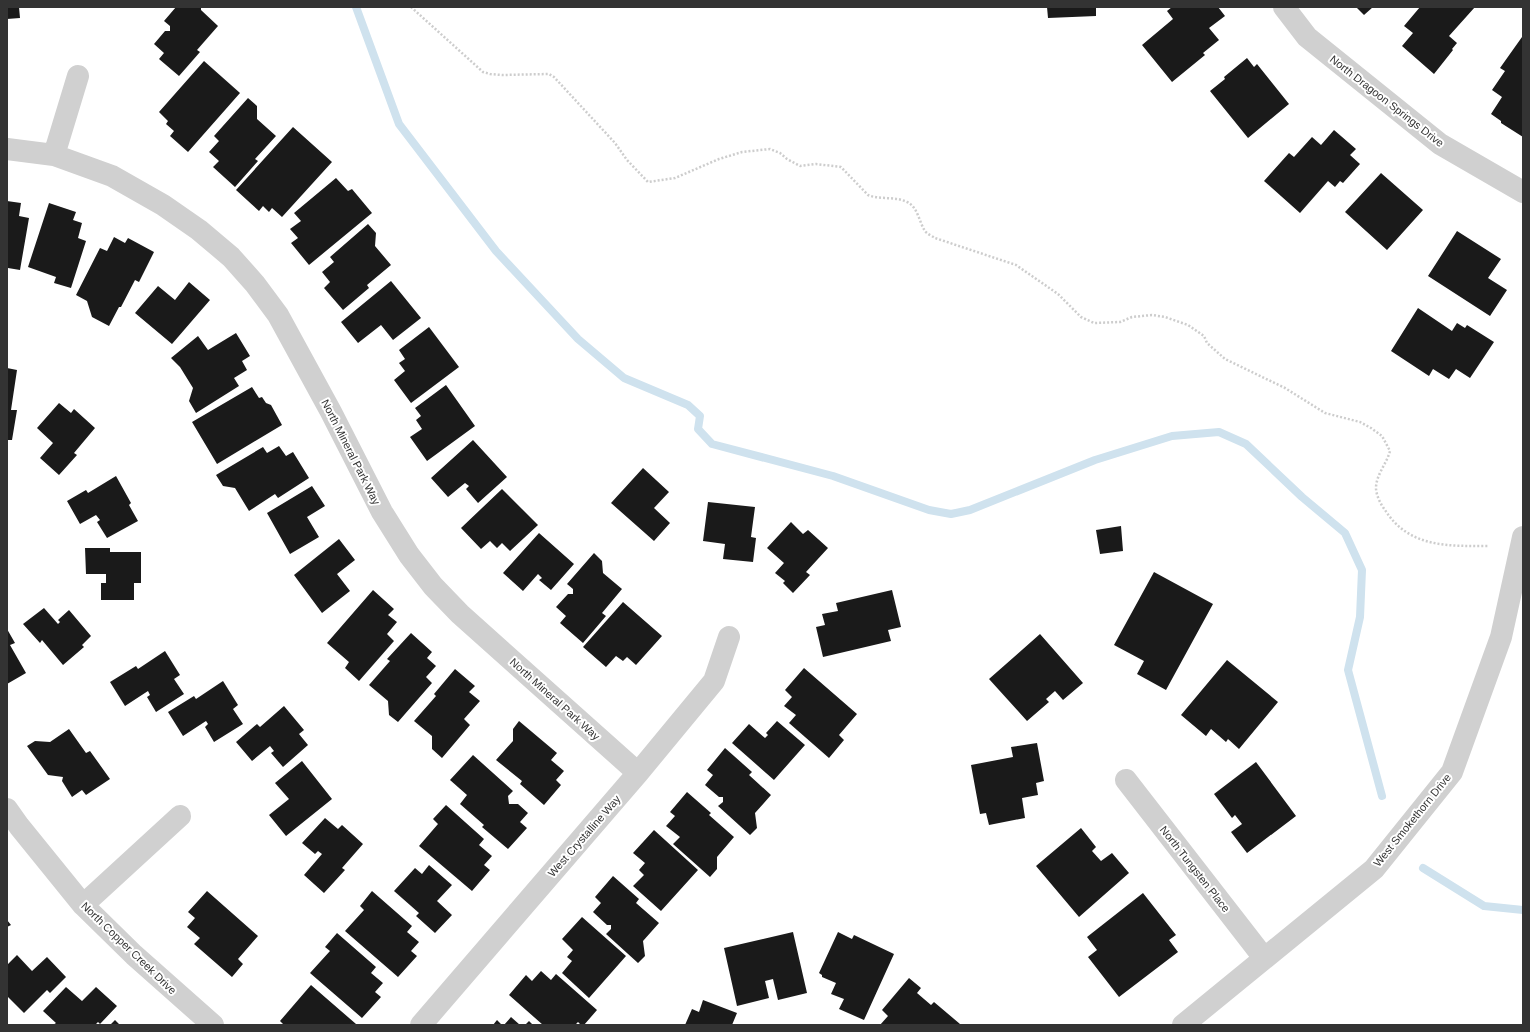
<svg xmlns="http://www.w3.org/2000/svg" width="1530" height="1032" font-family="Arial,sans-serif">
	<rect width="100%" height="100%" fill="#fff"/>
	<g fill="none" stroke-linecap="round" stroke-linejoin="round">
		<path stroke="#cfe2ee" stroke-width="8" d="M356 7 399 124 496 251 578 339 624 378 688 405 700 416 698 429 712 444 833 476 929 510 951 514 970 510 1095 460 1172 436 1219 432 1246 444 1302 497 1345 533 1362 570 1360 617 1348 670 1382 796
			M1423 868 1484 906 1523 910"/>
	</g>
	<path fill="#1a1a1a" d="M7 7H19L20 18 7 19Z
		M176 7H201V10L218 26 197 50 200 52 179 76 159 59 164 53 154 44 165 31H170V26L164 21Z
		M1047 7H1096V16L1048 18Z
		M1172 7H1218L1225 16 1209 28 1219 40 1203 53 1205 55 1172 82 1142 45 1173 19 1167 11Z
		M1356 7H1373L1364 15Z
		M1420 7H1475L1449 36 1457 43 1452 49 1453 50 1434 74 1402 46 1413 33 1404 26Z
		M1522 37 1523 38V137L1501 123V121L1491 114 1502 97 1492 90 1505 71 1500 68Z
		M1247 58 1254 67 1257 64 1289 104 1248 138 1210 91 1225 79 1224 77Z
		M204 61 240 93 188 152 170 136 174 131 166 124 168 121 159 112Z
		M248 98 257 106V119L276 136 255 159 258 161 235 187 213 167 219 161 209 152 219 141 214 136Z
		M293 127 332 162 282 217 272 208 269 212 263 206 259 211 236 190Z
		M1334 130 1356 149 1350 155 1360 164 1343 183 1340 181 1335 187 1328 181 1300 213 1264 181 1289 153 1294 157 1312 137 1321 145Z
		M1381 173 1423 210 1387 250 1345 212Z
		M336 178 348 191 352 189 372 213 309 265 291 243 298 238 290 229 301 221 294 213Z
		M7 201 21 203 19 216 29 218 20 270 8 268 7 266Z
		M49 203 76 212 73 220 82 223 78 238 86 241 71 288 54 283 56 277 28 267Z
		M368 224 376 233 375 246 391 265 367 285 369 288 343 310 324 288 330 282 322 272 334 262 330 257Z
		M1457 231 1501 259 1488 278 1507 290 1490 316 1428 276Z
		M114 237 125 243 128 238 154 252 139 282 135 280 121 307H119L109 326 92 317 87 301 76 295 100 248 107 251Z
		M391 281 421 318 393 340 381 325 358 343 341 322Z
		M189 282 210 300 172 344 135 313 158 286 175 300Z
		M1418 308 1452 331 1457 323 1465 328 1467 325 1494 342 1470 378 1456 369 1449 379 1433 369 1429 376 1391 351Z
		M429 327 459 367 411 403 394 380 405 371 399 363 405 359 399 350Z
		M236 333 250 356 242 361 247 370 234 378 239 386 196 413 189 401 193 388 180 367 171 358 198 336 208 350Z
		M7 368 17 370 11 410H17L12 440H7Z
		M446 385 475 426 427 461 410 437 422 429 416 420 421 416 415 408Z
		M252 387 259 398 262 397 266 403 271 405 282 425 217 464 192 422Z
		M59 403 71 413 74 409 95 428 74 453 77 455 59 475 40 458 53 443 37 428Z
		M473 440 507 477 478 503 466 489 469 486 465 483 448 497 431 478Z
		M279 446 286 456 293 452 309 478 278 498 275 494 249 511 235 488 223 486 216 475 263 447 267 453Z
		M643 468 669 492 654 508 670 523 654 541 611 503Z
		M116 476 131 503 129 505 138 521 107 538 97 522 100 520 96 515 80 524 67 501 86 490 88 493Z
		M312 486 325 506 307 517 319 537 290 554 267 513Z
		M502 489 538 525 510 551 502 543 497 548 490 541 481 549 461 528Z
		M708 502 755 507 751 537 756 538 753 562 723 559 725 544 703 541Z
		M791 522 803 534 808 530 828 548 806 572 810 575 793 593 783 583 785 581 775 573 784 563 767 548Z
		M1121 526 1123 551 1100 554 1096 530Z
		M539 533 574 564 551 590 539 580 542 578 538 574 523 591 503 573Z
		M339 539 355 560 337 574 350 591 322 613 294 575Z
		M85 548H110V552H141V583H134V600H101V583H106V574H86Z
		M594 553 602 561 603 573 622 589 602 613 606 616 583 643 560 623 566 616 556 607 568 594H573V589L567 584Z
		M1154 572 1213 604 1166 690 1137 674 1144 661 1114 645Z
		M373 590 394 609 388 615 397 622 387 634 394 641 359 681 345 668 349 662 327 643Z
		M892 590 901 627 888 630 891 641 823 657 816 627 825 625 822 614 838 611 836 603Z
		M623 602 662 636 636 665 627 657 623 661 616 656 606 667 583 647Z
		M44 608 58 624 60 622 58 620 69 610 91 636 82 645 84 647 63 665 42 640 40 643 23 624Z
		M7 629 15 643 10 645 26 673 7 684Z
		M411 633 432 652 427 658 436 666 426 677 432 683 398 722 389 715 388 701 369 685 390 661 387 659Z
		M1040 634 1083 683 1063 700 1055 691 1046 699 1049 702 1027 721 989 679Z
		M165 651 180 675 174 679 184 694 156 712 147 697 150 695 148 691 125 706 110 682 136 666 138 669Z
		M1227 660 1278 702 1239 749 1228 739 1226 742 1211 729 1206 736 1181 715Z
		M804 668 857 714 839 735 844 740 829 758 789 723 796 715 784 706 792 697 785 690Z
		M455 669 475 686 469 692 480 701 464 719 470 725 442 758 432 749V736L414 721 436 696 434 694Z
		M223 681 238 705 233 709 243 724 214 742 205 727 208 724 206 721 183 736 168 712 194 696 196 699Z
		M284 706 304 730 299 734 308 745 283 767 271 753 274 751 270 746 252 761 236 742 257 724 260 727Z
		M519 721 557 753 551 760 564 771 556 780 561 785 544 805 520 784 522 781 496 760 513 741V729Z
		M777 721 805 745 774 780 732 743 749 724 765 738 768 735 766 733Z
		M69 729 86 753 90 751 110 779 86 795 82 790 72 797 62 781 63 777 48 775 27 746 35 741 50 742Z
		M1037 743 1044 781 1036 783 1038 795 1022 798 1025 818 989 825 986 813 980 814 971 765 1013 757 1011 747Z
		M725 748 752 772 749 775 771 795 755 813 757 828 750 835 718 806 723 802V797H719L705 785 713 775 707 770Z
		M473 755 513 791 508 796 509 804H518L528 813 520 822 527 828 508 849 482 827 484 825 460 804 467 795 450 780Z
		M302 761 332 799 286 836 269 815 289 799 275 783Z
		M1256 762 1296 816 1247 853 1231 832 1242 824 1235 815 1232 818 1214 794Z
		M687 792 711 813 709 815 734 837 717 857V869L710 877 673 844 680 837 666 826 675 816 670 812Z
		M446 805 484 839 479 845 492 856 484 865 490 870 472 891 419 846 438 824 433 819Z
		M325 818 338 829 342 825 363 844 342 868 345 870 324 893 304 875 322 854 318 851 315 854 302 843Z
		M1081 828 1096 847 1092 851 1101 861 1112 853 1129 873 1079 917 1036 866Z
		M654 830 698 870 661 911 633 886 644 875 639 870 645 863 633 853Z
		M429 865 452 885 437 901 452 915 435 933 416 916 419 913 394 891 415 868 422 874Z
		M613 876 639 899 636 903 659 923 643 941 645 956 638 963 606 934 611 929V925H607L593 912 601 903 595 897Z
		M207 891 258 936 238 959 243 964 232 977 194 944 200 938 187 927 195 918 188 912Z
		M372 891 412 926 407 932 419 942 411 951 417 956 398 977 345 931 364 910 360 906Z
		M1143 893 1176 935 1169 940 1178 952 1119 997 1088 957 1097 950 1087 937Z
		M582 917 626 956 589 998 562 973 572 961 567 957 573 950 562 939Z
		M7 920 11 925 7 927Z
		M793 932 807 993 778 1000 773 979 765 981 769 998 737 1006 724 948Z
		M838 932 852 939 854 935 894 954 864 1020 839 1009 844 999 831 994 836 983 822 977V975L819 973Z
		M337 933 376 967 371 973 383 983 375 992 381 997 362 1018 310 973 330 951 325 947Z
		M17 955 32 971 47 957 66 977 50 993 47 990 24 1013 7 996V965Z
		M541 971 551 980 556 974 597 1010 584 1025H581L578 1022 575 1025H543L509 995 526 975 532 981Z
		M909 978 921 988 917 993 931 1005 934 1002 960 1024 959 1025H880L888 1016 882 1010Z
		M311 985 356 1024V1025H284L280 1021Z
		M66 987 82 1001 96 987 117 1006 100 1024 98 1022 95 1025H53L56 1023 43 1011Z
		M703 1000 737 1013 732 1025H685L692 1009 699 1012Z
		M511 1017 520 1025H504Z
		M115 1020 120 1025H110Z
		M497 1020 502 1025H493Z
		M529 1021 533 1025H525Z"/>
	<g fill="none" stroke-linecap="round" stroke-linejoin="round">
		<path stroke="#cdcdcd" stroke-width="2.5" stroke-dasharray="2 2" stroke-linecap="butt" d="M411 7 483 72 490 74 502 75 549 74 554 77 615 143 627 160 648 182 675 178 719 159 742 152 770 149 780 153 787 159 800 166 816 164 841 167 868 195C880 200 895 196 907 202 918 207 919 222 925 231 927 234 932 236 935 238L1016 265 1058 294 1081 317 1094 323 1120 322 1132 317 1152 315 1165 317 1188 325 1204 336 1207 343 1225 359 1285 388 1325 413 1360 422 1371 428 1382 436 1390 451C1387 463 1376 475 1376 488 1376 495 1381 505 1385 510 1409 548 1448 546 1489 546"/>
		<path stroke="#d0d0d0" stroke-width="22" d="M1284 7 1307 37 1440 144 1523 192
			M7 149 54 155 112 176 163 205 199 230 231 257 255 284 278 315 331 412 382 512 409 555 433 586 460 614 638 773
			M54 155 78 76
			M1126 780 1264 958
			M7 809 19 826 83 905 134 955 213 1025
			M83 905 180 816
			M421 1025 638 773 714 681 729 637
			M1183 1025 1374 869 1452 772 1501 637 1523 537"/>
	</g>
	<g text-anchor="middle" stroke-width="4" stroke-linejoin="round" paint-order="stroke">
		<g font-size="11" fill="#333" stroke="#fff">
			<text transform="translate(1387 101) rotate(38)" y="4">North Dragoon Springs Drive</text>
			<text transform="translate(351 452) rotate(63)" y="4">North Mineral Park Way</text>
			<text transform="translate(555 699) rotate(42)" y="4">North Mineral Park Way</text>
			<text transform="translate(1412 820) rotate(-51)" y="4">West Smokethorn Drive</text>
			<text transform="translate(584 836) rotate(-49)" y="4">West Crystalline Way</text>
			<text transform="translate(1195 869) rotate(52)" y="4">North Tungsten Place</text>
			<text transform="translate(129 948) rotate(44)" y="4">North Copper Creek Drive</text>
		</g>
	</g>
	<rect width="1530" height="1032" fill="none" stroke="#333333" stroke-width="16"/>
</svg>
